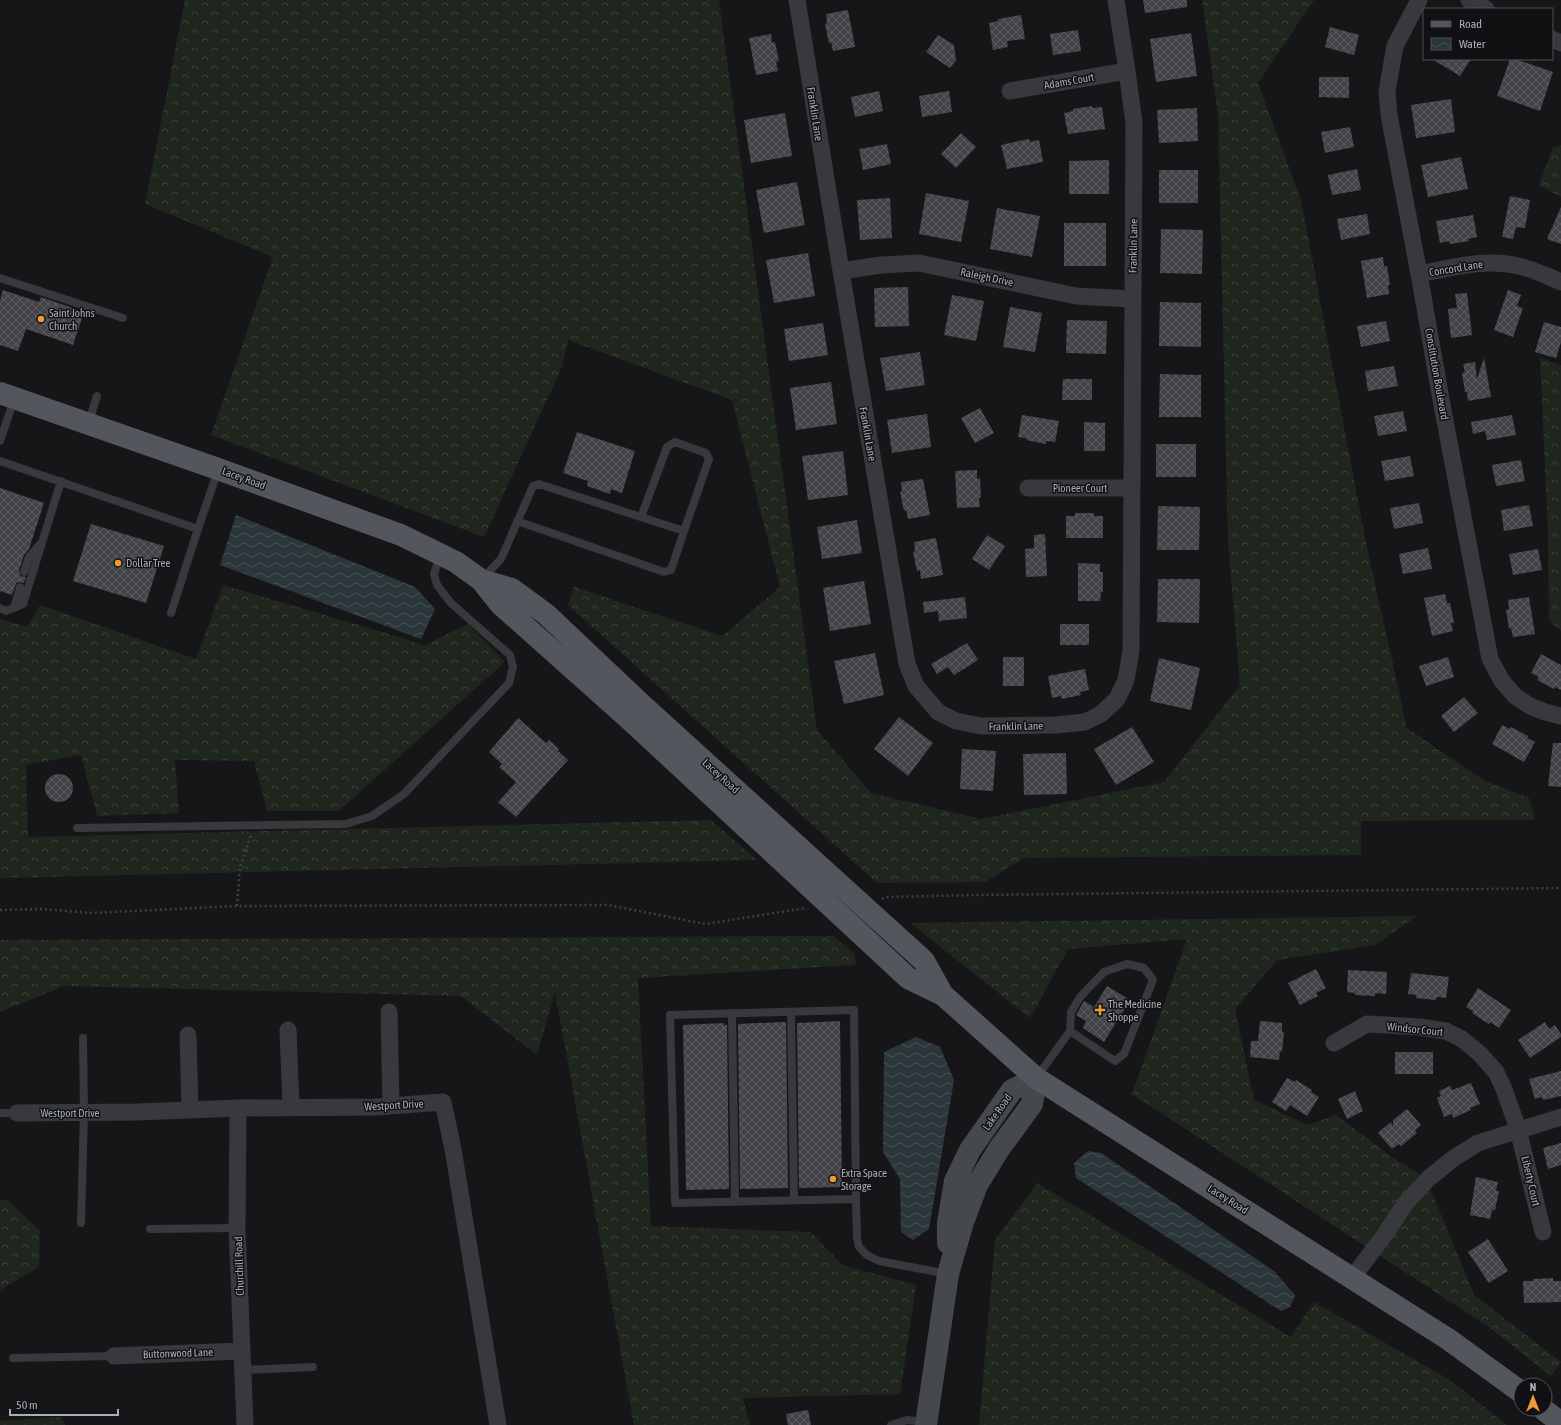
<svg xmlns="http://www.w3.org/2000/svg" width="1561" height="1425" font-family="'Asap Condensed',sans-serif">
	<defs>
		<pattern id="forest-crowns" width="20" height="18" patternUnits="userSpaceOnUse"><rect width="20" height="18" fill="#1e261e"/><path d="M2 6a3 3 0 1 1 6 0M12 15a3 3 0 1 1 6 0" fill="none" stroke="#3c433d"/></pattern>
		<pattern id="water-waves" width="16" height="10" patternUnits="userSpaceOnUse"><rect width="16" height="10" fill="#2c373c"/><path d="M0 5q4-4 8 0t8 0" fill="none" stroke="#485156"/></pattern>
		<pattern id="building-cross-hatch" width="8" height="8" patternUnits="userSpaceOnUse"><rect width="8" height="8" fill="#424448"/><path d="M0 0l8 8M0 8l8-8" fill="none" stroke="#5a5c60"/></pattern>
	</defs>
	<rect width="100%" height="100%" fill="#161618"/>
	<path fill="url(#forest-crowns)" d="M185 0H719L817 730 871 793 981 819 1164 782 1240 685 1228 541 1218 115 1202 0H1314L1258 83 1301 200 1366 543 1407 728 1485 781 1529 798 1535 820 1361 821V855L1023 858 985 882 877 883 568 605 574 587 722 636 780 587 732 400 568 340 562 367 484 537 211 435 273 257 145 204Z
		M1561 145V197L1539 185 1553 147Z
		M1540 358 1561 365V631L1549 620 1548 533Z
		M223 585 406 639 423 646 468 624 505 662 339 811H267L254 761 175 760 179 813 97 816 81 755 26 765 28 837 711 820 757 860 0 878V619L27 627 40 605 196 659Z
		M1417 916 1375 945 1277 960 1235 1009 1254 1100 1308 1125 1336 1115 1393 1158 1426 1178 1474 1295 1561 1362 1551 1376 1489 1327 1132 1094 1187 939 1068 949 1030 1018 910 923Z
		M834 936 854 954 856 965 638 978 651 1226 811 1232 842 1265 916 1285 900 1394 743 1398 750 1425H634L555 992 537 1055 461 996 64 986 0 1012V940Z
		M1037 1183 1291 1337 1314 1302 1450 1380 1507 1425H979L995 1240Z
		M0 1200H8L40 1231 39 1267 0 1290Z
		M61 1417 65 1425H0V1421Z"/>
	<path fill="url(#water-waves)" d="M236 515 415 587 435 609 421 639 220 565Z
		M916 1037 940 1047 954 1080 929 1229 913 1240 901 1232 900 1179 883 1152 884 1052Z
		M1088 1151 1101 1153 1274 1271 1295 1295 1290 1307 1281 1311 1076 1178 1074 1163Z"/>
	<path fill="url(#building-cross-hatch)" d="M1143 0H1187V7L1145 13Z
		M848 10 855 47 833 51 831 42 829 43 825 24 827 23 826 14Z
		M1021 15 1025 39 1007 41 1008 47 993 50 989 23 998 21V19Z
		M1330 27 1359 35 1354 55 1325 47Z
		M1078 30 1081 51 1053 55 1050 34Z
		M1191 33 1197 76 1156 82 1150 39Z
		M771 34 772 43 775 42 779 61 776 62 778 71 756 75 749 38Z
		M938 35 954 45 956 60 950 68 926 52Z
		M1432 59H1471L1460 76Z
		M1510 59H1515L1553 72 1540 111 1497 96Z
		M1319 77H1349V98L1319 97Z
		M879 91 883 111 855 117 851 97Z
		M949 91 952 112 922 117 919 96Z
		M1451 99 1455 132 1416 138 1411 105Z
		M1092 106V108L1102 107 1105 129 1068 134 1064 113 1073 111V109Z
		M1197 108 1198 141 1159 143 1157 110Z
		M785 113 792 156 751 163 744 120Z
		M1350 127 1354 147 1325 153 1321 132Z
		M961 133 976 147 956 168 941 154Z
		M1029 139 1030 142 1039 140 1043 162 1007 169 1001 145Z
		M887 144 891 164 863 170 859 149Z
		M1461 157 1468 189 1428 197 1421 165Z
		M1109 160V194H1069V161Z
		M1357 169 1361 190 1332 195 1328 175Z
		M1159 170H1198V203H1159Z
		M797 182 805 225 764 233 756 190Z
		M926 193 969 201 961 242 919 234Z
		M1510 196 1530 200 1525 228 1516 227 1513 239 1502 237Z
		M890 198 892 238 860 240 857 200Z
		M1561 207V244L1547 239Z
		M997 208 1040 216 1032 257 990 249Z
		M1367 214 1370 234 1341 240 1337 219Z
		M1473 215 1477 237 1468 239 1469 241 1450 244 1449 241 1440 243 1436 221Z
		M1064 223H1106V266H1064Z
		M1161 229 1203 230 1202 274 1160 273Z
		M808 253 815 296 774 303 766 260Z
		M1383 257 1384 266H1387L1390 285H1388L1389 294 1367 298 1361 261Z
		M908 287 909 326 875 327 874 288Z
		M3 290 39 302 41 297 84 312 73 345 26 329 18 351 0 345V300Z
		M1508 290 1521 295 1517 306 1523 308 1513 337 1494 330Z
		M1467 293 1472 335 1451 338 1448 309 1457 308 1455 294Z
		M952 295 984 301 976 341 944 335Z
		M1160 302 1201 303V347L1159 346Z
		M1010 307 1042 313 1035 352 1003 347Z
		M1067 320 1107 321 1106 354 1066 353Z
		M1386 321 1390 341 1361 347 1357 326Z
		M1544 322 1561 327V342L1556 358 1535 352Z
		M823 323 828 355 789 361 784 329Z
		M920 352 925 385 886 391 880 358Z
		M1484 358 1491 397 1468 401 1467 392H1465L1462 373 1465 372 1463 364 1475 362 1477 379Z
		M1394 366 1398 386 1368 391 1365 371Z
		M1160 374 1201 375V417H1159Z
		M1063 379H1092V400H1062Z
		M831 382 837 424 796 430 790 388Z
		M980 408 994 433 975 443 961 418Z
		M1403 411 1407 431 1378 436 1374 416Z
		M927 414 931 447 892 453 887 420Z
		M1022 415 1059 421 1055 442 1046 441V444L1026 440 1027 438 1018 437Z
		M1512 415 1516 435 1487 440 1485 431 1473 434 1471 422Z
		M1084 422 1105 423V451H1084Z
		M577 432 635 451 622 493 611 489 610 494 587 486 588 481 563 473Z
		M1156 444H1196V477H1156Z
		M843 451 848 495 808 500 802 456Z
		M1410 456 1414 476 1385 481 1381 461Z
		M1521 460 1525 481 1496 486 1492 465Z
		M977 470V479L980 478 981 498H979L980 507 957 508 955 471Z
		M923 479 930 515 908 519 906 510 904 511 900 492 902 491 901 482Z
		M0 488 44 503 29 549 24 555 19 570 20 576 26 577 24 583 19 582 16 583 12 595 0 591Z
		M1419 503 1423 523 1394 529 1390 508Z
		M1529 505 1533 526 1504 531 1501 510Z
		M1158 506 1200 507 1199 550H1157Z
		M1075 513H1094V516H1103V538H1066V516H1075Z
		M857 520 862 553 822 559 817 527Z
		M91 524 164 546 146 603 73 581Z
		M1045 534 1047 576 1026 577 1025 549 1034 548V535Z
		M987 535 1005 546 989 570 972 559Z
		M936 538 943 575 921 579 920 570 917 571 913 552 915 551 914 542Z
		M1428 548 1432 569 1403 574 1399 554Z
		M1538 549 1542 570 1513 575 1509 554Z
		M1078 563 1100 564V572H1103V592H1101L1100 601H1078Z
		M1158 579H1200L1199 623 1157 622Z
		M864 581 871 624 830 631 823 588Z
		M1445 594 1447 603H1450L1454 623H1451L1453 631 1432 636 1424 598Z
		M965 597 967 618 939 621 938 611 924 613 923 602Z
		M1529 597 1535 634 1513 637 1511 628 1509 629 1506 610 1509 609 1508 600Z
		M1060 624H1089V645H1060Z
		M967 643 978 660 954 675 948 667 937 674 931 664Z
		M875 653 884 695 844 704 834 661Z
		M1541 654 1561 665V690L1555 687 1554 689 1537 680 1539 677 1531 673Z
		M1003 657H1024V686H1003Z
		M1448 657 1454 677 1426 686 1419 666Z
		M1159 658 1200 668 1191 710 1150 701Z
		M1085 669 1089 690 1080 692 1081 695 1062 699 1061 696 1052 698 1048 676Z
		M1464 697 1478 713 1454 732 1441 716Z
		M899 717 933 743 908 776 874 749Z
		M518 718 546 743 549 740 559 749 558 751 568 760 516 817 498 802 516 782 499 767 502 764 489 752Z
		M1502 725 1510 729 1511 727 1528 736 1527 738 1535 742 1524 762 1492 744Z
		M1132 727 1154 762 1116 785 1094 749Z
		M1553 743H1561V787L1548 786Z
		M962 749 996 751 993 791 960 789Z
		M1066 753 1067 794 1024 795 1023 754Z
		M45 788a14 14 0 1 1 28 0a14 14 0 1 1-28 0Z
		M1316 969 1326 988 1316 993 1318 996 1300 1005 1288 983Z
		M1348 970 1387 972 1386 994 1375 993V996L1355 995V993L1347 992Z
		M1411 973 1449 977 1446 998 1437 997 1436 1000 1416 998V995L1408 994Z
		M1107 986 1130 1000 1104 1042 1083 1028 1086 1021 1076 1015 1084 1001 1094 1007Z
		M1478 988 1511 1010 1499 1028 1490 1022 1489 1024 1472 1013 1473 1011 1466 1007Z
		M840 1021 842 1187 799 1188 797 1023Z
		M1260 1021 1282 1023V1032H1284L1282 1052 1280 1051 1279 1060 1250 1057 1251 1041H1258Z
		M784 1022 786 1023 788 1188 740 1189 738 1024Z
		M1545 1022 1549 1029 1555 1025 1561 1034V1037L1530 1058 1518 1040Z
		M724 1023V1025H727L729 1189 686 1190 683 1025Z
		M1395 1052H1433V1074H1395Z
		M1561 1071V1096L1543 1100 1542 1097 1535 1099 1529 1079Z
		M1287 1078 1295 1082 1296 1080 1312 1090 1311 1092 1319 1097 1307 1116 1290 1105 1286 1111 1272 1102Z
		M1471 1083 1480 1104 1470 1108 1471 1110 1453 1118 1452 1114 1444 1117 1437 1098 1441 1096 1439 1091 1450 1086 1452 1090Z
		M1355 1091 1363 1111 1347 1119 1338 1099Z
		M1407 1109 1421 1125 1415 1130 1417 1133 1401 1146 1399 1144 1392 1149 1378 1133 1391 1122 1393 1127V1120Z
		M1561 1143V1165L1548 1169 1543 1148Z
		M1476 1177 1498 1182 1496 1191H1499L1495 1210H1492L1490 1219 1470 1215Z
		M1488 1239 1508 1271 1489 1283 1468 1252Z
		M1553 1278V1281H1561V1302L1524 1303 1523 1281H1533V1279Z
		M808 1410 811 1425H788L786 1414Z"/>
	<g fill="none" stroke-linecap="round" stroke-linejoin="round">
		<path stroke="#3d4044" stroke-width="2.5" stroke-dasharray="2 3" stroke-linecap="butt" d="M882 899 886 897 979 895 1561 888
			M237 906 240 867 251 835
			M0 910 42 909 91 913 237 906 608 905 705 924 806 908"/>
		<path stroke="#37393d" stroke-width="8" d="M0 278 123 318
			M89 422 97 396
			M0 441 14 400
			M0 461 198 529 218 470
			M641 517 667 447 675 442 706 453 709 459 684 531
			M24 572 29 557 40 544
			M483 578 501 559 533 486 539 484 684 531 671 570 664 572 517 521
			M0 608 6 611 23 604 61 481
			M14 608 20 587
			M171 613 198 529
			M77 828 346 824 372 816 404 794 509 683 513 667 510 655 451 603 437 585 434 574 440 556
			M791 1012 794 1200
			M732 1013 735 1202
			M1037 1077 1070 1031 1071 1012 1080 997 1104 972 1127 964 1144 968 1153 980 1124 1054 1115 1061 1070 1031
			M0 1113H17
			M856 1199 675 1203 670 1015 854 1010 856 1199 857 1238 859 1247 867 1255 879 1261 948 1274
			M81 1223 84 1113 83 1038
			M150 1229 237 1228
			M13 1358 114 1356
			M243 1370 313 1367
			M891 1425 907 1420 926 1422"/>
		<path stroke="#37393d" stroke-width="17" d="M797 0 841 271 907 664 916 686 938 712 956 721 981 726 1056 725 1085 722 1101 714 1117 699 1126 680 1131 651 1134 123 1127 71 1116 0
			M1419 0 1395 46 1387 91 1389 115 1419 274 1442 405 1490 659 1502 681 1515 696 1530 706 1545 712 1561 716
			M1469 0 1486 9
			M1552 39 1561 43
			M1010 91 1127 71
			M841 271 881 265 919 263 1076 296 1132 299
			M1419 274C1451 268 1485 258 1518 266 1533 269 1547 276 1561 282
			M1028 488H1131
			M389 1012 391 1106
			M288 1030 291 1107
			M188 1035 190 1110
			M1334 1043 1367 1024 1420 1027 1446 1031 1462 1039 1480 1054 1496 1072 1504 1089 1518 1129 1543 1232
			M238 1108 237 1228 245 1425
			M17 1113 138 1112 238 1108 376 1107 443 1102 453 1149 498 1425
			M1352 1278 1386 1233 1405 1204 1429 1178 1454 1158 1478 1143 1561 1117
			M114 1356 242 1351"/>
		<path stroke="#45484d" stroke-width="22" d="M948 1243V1223L955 1181 970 1150 1012 1090 1036 1078
			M926 1425 948 1274 963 1222 977 1185 999 1149 1032 1104 1036 1078"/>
		<path stroke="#53565c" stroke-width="22" d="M0 393 218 469 401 535 456 562 481 580 500 604 628 718 908 978 943 995 1036 1078 1448 1339 1521 1392
			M481 580 512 589 546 614 640 703 924 961 943 995
			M1543 1409 1561 1423"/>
	</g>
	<g fill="#ef9937" stroke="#111113" stroke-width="1.5">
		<circle cx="41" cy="319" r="4"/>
		<circle cx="118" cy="563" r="4"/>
		<path d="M1098 1004h4v4h4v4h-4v4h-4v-4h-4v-4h4z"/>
		<circle cx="833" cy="1179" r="4"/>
	</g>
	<g text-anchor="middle" stroke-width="3" stroke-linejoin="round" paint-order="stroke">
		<g font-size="11" fill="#a8afb8" stroke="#111113">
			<text transform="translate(1069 81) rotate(-10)" y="4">Adams Court</text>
			<text transform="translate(815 114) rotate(81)" y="4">Franklin Lane</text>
			<text transform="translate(1133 246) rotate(-89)" y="4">Franklin Lane</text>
			<text transform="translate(1456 268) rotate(-9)" y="4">Concord Lane</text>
			<text transform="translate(987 277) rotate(12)" y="4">Raleigh Drive</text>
			<text transform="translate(1437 374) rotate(80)" y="4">Constitution Boulevard</text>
			<text transform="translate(868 434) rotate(80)" y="4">Franklin Lane</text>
			<text transform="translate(244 478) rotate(20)" y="4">Lacey Road</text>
			<text x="1080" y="492">Pioneer Court</text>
			<text transform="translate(1016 726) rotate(-1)" y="4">Franklin Lane</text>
			<text transform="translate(721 776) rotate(42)" y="4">Lacey Road</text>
			<text transform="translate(1415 1029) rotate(6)" y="4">Windsor Court</text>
			<text transform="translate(394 1105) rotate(-3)" y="4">Westport Drive</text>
			<text transform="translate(997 1112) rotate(-55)" y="4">Lake Road</text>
			<text x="70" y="1117">Westport Drive</text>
			<text transform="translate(1531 1181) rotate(77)" y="4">Liberty Court</text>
			<text transform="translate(1228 1199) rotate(32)" y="4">Lacey Road</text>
			<text transform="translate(239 1266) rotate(-92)" y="4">Churchill Road</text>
			<text transform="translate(178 1353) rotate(-2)" y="4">Buttonwood Lane</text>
		</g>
		<g font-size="11" fill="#a8afb8" stroke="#111113" text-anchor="start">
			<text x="49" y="317">Saint Johns<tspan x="49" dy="13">Church</tspan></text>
			<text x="126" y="567">Dollar Tree</text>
			<text x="1108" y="1008">The Medicine<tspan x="1108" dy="13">Shoppe</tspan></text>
			<text x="841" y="1177">Extra Space<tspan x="841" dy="13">Storage</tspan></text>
		</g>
	</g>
	<rect x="1423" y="8" width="130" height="52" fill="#111113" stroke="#4d5055"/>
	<rect x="1431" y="21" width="20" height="6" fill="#53565c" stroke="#4d5055"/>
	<text x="1459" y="28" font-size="12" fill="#a8afb8">Road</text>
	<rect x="1431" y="38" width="20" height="12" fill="url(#water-waves)" stroke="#4d5055"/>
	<text x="1459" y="48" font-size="12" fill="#a8afb8">Water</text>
	<g transform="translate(1533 1397)"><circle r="19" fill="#111113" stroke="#4d5055"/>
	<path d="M0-3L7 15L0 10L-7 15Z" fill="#ef9937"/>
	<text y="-6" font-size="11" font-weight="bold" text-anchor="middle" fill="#a8afb8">N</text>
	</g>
	<path d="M10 1409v6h108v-6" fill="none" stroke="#a8afb8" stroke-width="2"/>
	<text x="16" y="1409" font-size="12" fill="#a8afb8" stroke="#111113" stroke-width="3" paint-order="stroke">50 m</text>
</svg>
